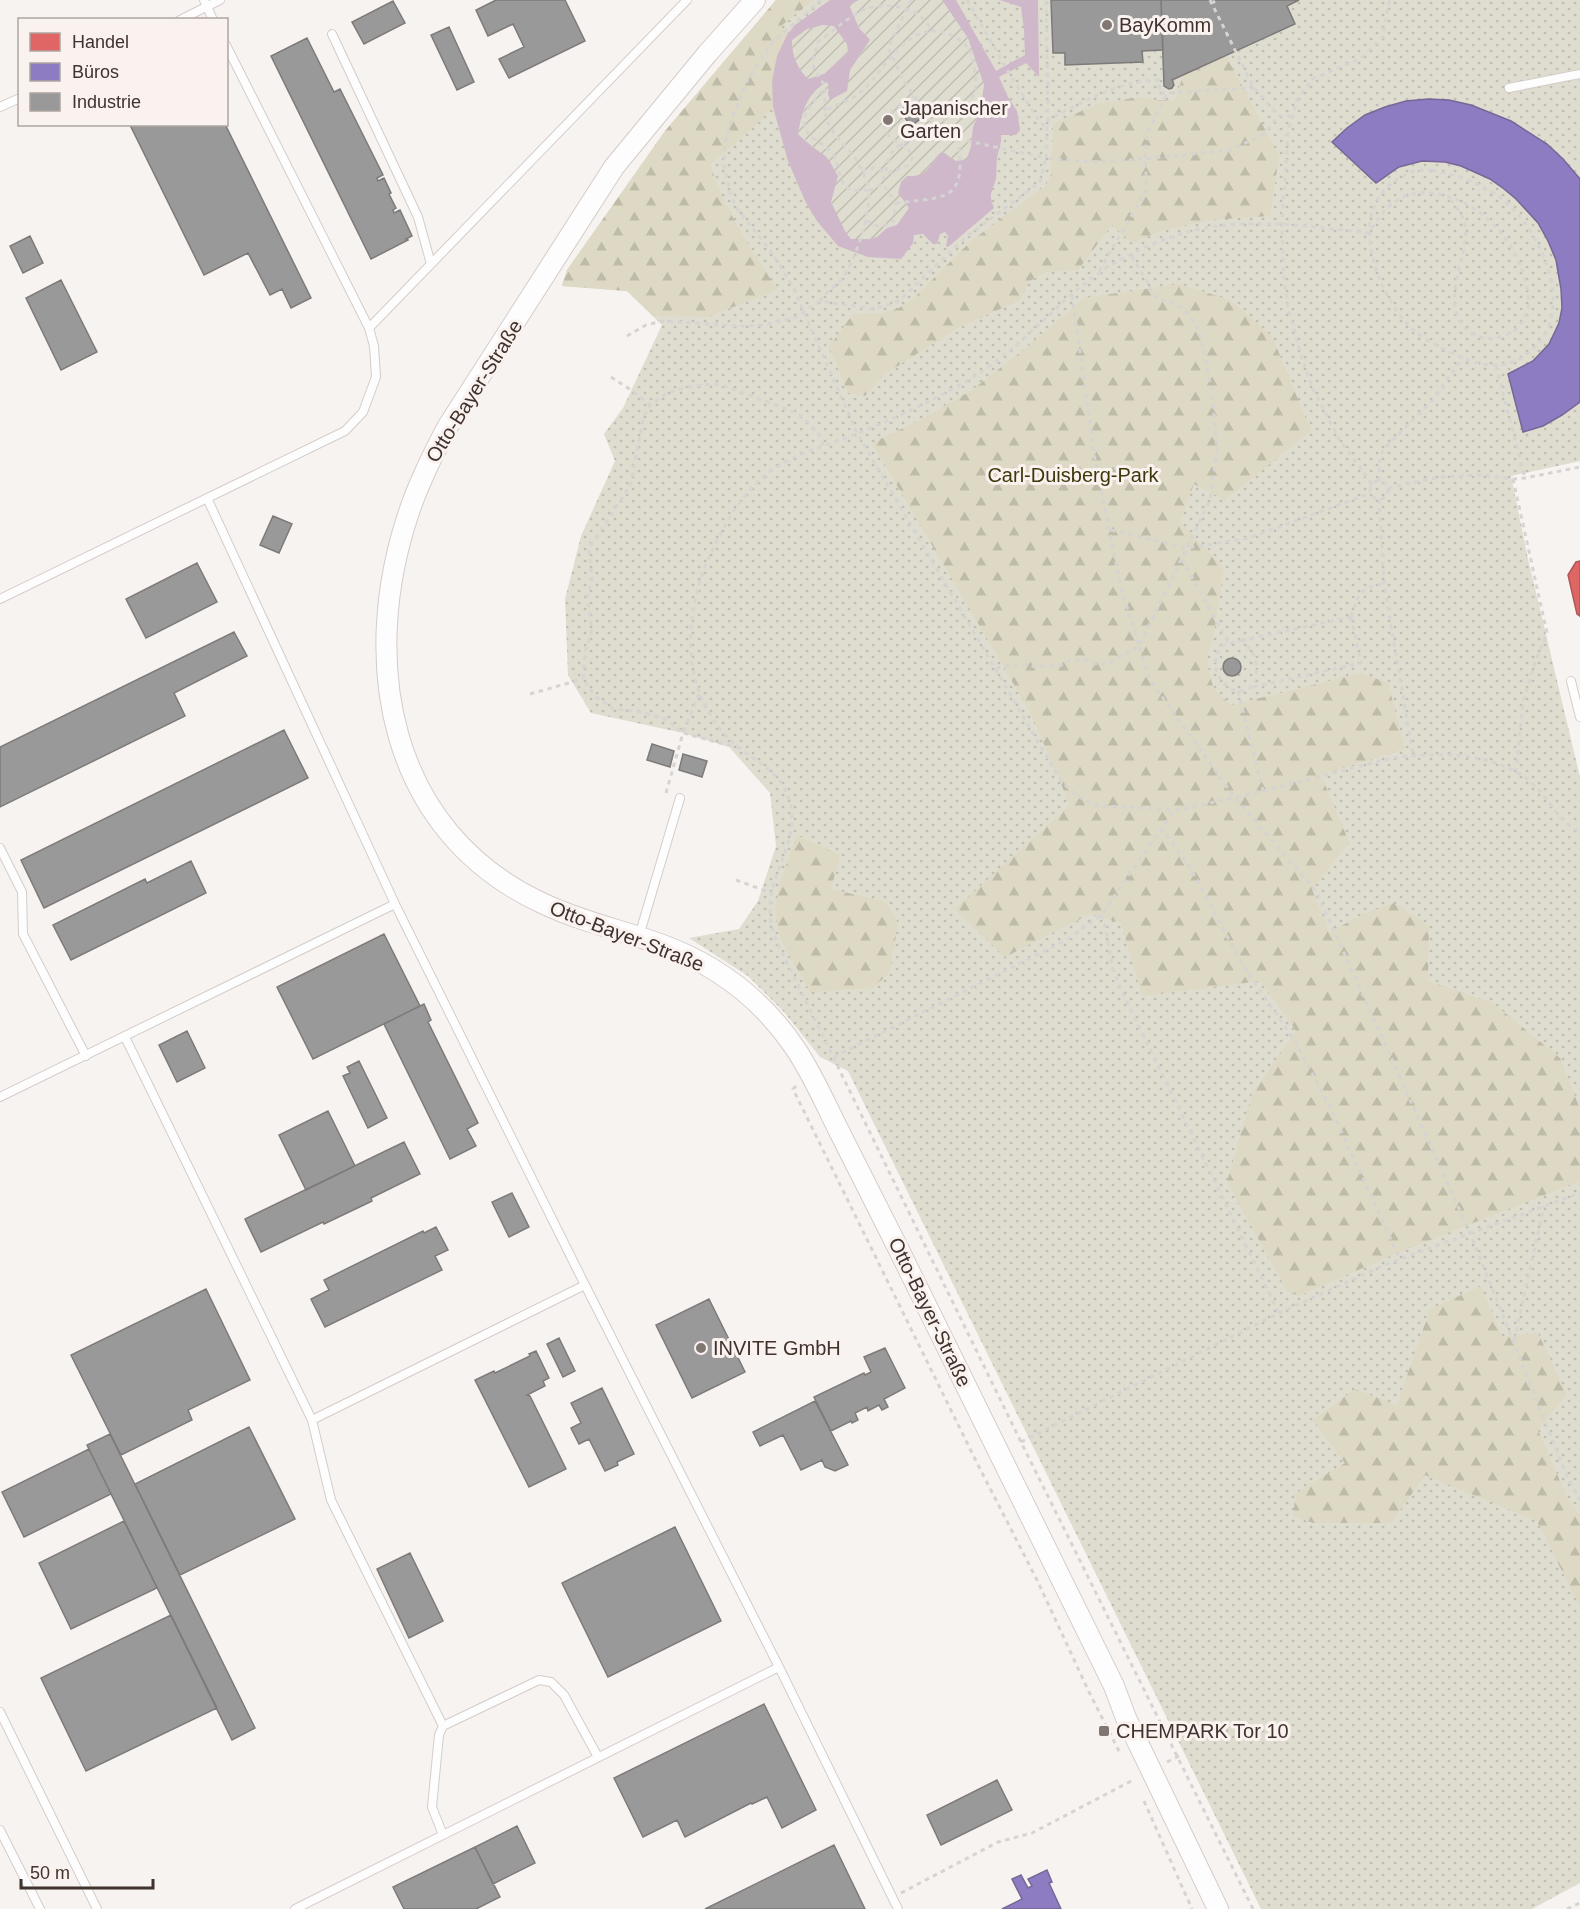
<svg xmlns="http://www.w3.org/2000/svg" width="1580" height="1909" font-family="Helvetica,sans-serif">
	<defs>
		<pattern id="grass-dots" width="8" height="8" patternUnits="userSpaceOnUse" patternTransform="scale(1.5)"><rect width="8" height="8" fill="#dfddcf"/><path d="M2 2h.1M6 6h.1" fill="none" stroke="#c0beb2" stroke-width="1.8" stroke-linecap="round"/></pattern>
		<pattern id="forest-firs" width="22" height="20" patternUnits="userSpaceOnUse" patternTransform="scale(1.5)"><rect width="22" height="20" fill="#ddd9c4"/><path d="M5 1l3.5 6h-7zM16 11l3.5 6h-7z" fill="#bfbba9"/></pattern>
		<pattern id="garden-furrows" width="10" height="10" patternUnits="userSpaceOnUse" patternTransform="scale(1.5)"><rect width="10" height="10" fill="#dfddcf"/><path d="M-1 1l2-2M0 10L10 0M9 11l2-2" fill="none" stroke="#c0beb2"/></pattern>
	</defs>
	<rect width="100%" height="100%" fill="#f7f3f1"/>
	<path fill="url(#grass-dots)" d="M776 0H1580V461L1511 476 1528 559 1580 777V1883L1532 1909H1261L848 1071 820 1057 784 1012 748 976 689 938 739 929 758 901 776 846 770 793 729 747 683 733 591 713 568 675 565 599 581 536 615 461 604 434 623 408 662 325 627 291 562 286 567 270 665 131Z"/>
	<path fill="url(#forest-firs)" d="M776 0H813L781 26 787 35C774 62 772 77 773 107L753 128 711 164C719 203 756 255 777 290L708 317 653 316 627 291 562 286 567 270 665 131Z
		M1226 55 1279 156 1270 216 1208 220 1162 231 1132 243 1112 225 1078 270 1047 272 1028 282 1020 300 958 328 885 374 865 396 848 393 829 347 853 314H881L899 308 915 297 971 241 1046 185 1051 174 1053 124 1097 104 1140 97 1154 100H1175L1183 75Z
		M1179 284 1230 300 1272 336 1311 431 1225 500 1194 484 1180 522 1224 568 1213 639 1207 655 1209 673 1214 689 1231 705 1361 673 1388 683 1405 749 1321 775 1349 842 1312 890 1330 932 1363 914 1394 903 1429 926 1428 981 1493 1003 1560 1058 1580 1109V1181L1404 1250 1299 1296 1287 1291 1227 1182 1252 1094 1296 1031 1260 981 1142 996 1121 923 1090 914 1005 957 955 909 1070 805 1030 712 872 443 916 422 972 390 1022 351 1084 298Z
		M797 835 840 855 831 889 886 902 898 923 890 972 873 988 810 992C801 974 789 957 781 939 767 904 786 868 797 835Z
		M1481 1286 1502 1337 1538 1333 1567 1394 1538 1430 1567 1497 1580 1516V1607L1537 1521 1425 1475 1391 1523H1313L1293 1516 1296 1493 1345 1463 1313 1420 1355 1389 1397 1405 1430 1309Z"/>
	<path fill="url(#garden-furrows)" d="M859 0H942L968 38 984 85 980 112 973 127 971 146 967 160 956 161 944 153 929 167 927 173 916 176H907L901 199 910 208 897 225 887 228 877 237 870 239H851L846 233 831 202 817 152 811 144 798 134C803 111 806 95 826 82L829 86 828 94 847 91 850 70 870 40 859 28 848 4Z
		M823 24 834 26 847 44 848 52 824 74 807 79C797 68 792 56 792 40L807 29Z"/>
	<path fill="#ceb8c9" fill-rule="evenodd" d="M830 0H859L849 5 859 28 870 40 850 70 847 91 830 100 828 94 829 86 827 82C806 94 802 112 798 134 806 142 815 149 824 155 830 159 834 170 838 176L831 202 846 233 851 239H870L877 237 887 228 897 225 909 208 898 193 901 182 907 176C929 177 927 167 940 153H944L956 161 967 159 971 146 973 127 980 112 984 85 968 38 942 0H956L996 71 1025 55 1024 30 1021 7 1000 0H1038L1039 77 1026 63 999 77 1008 97 1017 111 1020 130 1016 135H1001C1002 144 998 150 997 159 996 165 997 173 996 179 992 192 988 194 994 208L948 247 946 246 948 236 945 232 940 234 937 244H933L923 234 914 235 913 243 901 259 868 257 838 246 817 221 806 203 788 161 773 107 772 81 777 56 787 35 795 25ZM823 25 834 26 847 44 848 52 824 74 808 79C797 68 792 56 792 40L807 29Z"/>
	<path fill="#e06666" stroke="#b05655" stroke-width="1.5" d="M1580 561V616L1577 614 1568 575 1576 562Z"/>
	<path fill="#8e7cc3" stroke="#776696" stroke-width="1.5" d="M1428 99 1449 100 1471 105 1511 121 1547 144 1563 159 1580 179V402L1562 415 1543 426 1523 432 1508 374 1533 361 1549 344 1559 323 1562 308 1561 289 1556 260 1548 241 1538 223 1516 199 1504 189 1490 179 1461 166 1445 162 1422 161 1399 167 1376 183 1332 142 1347 128 1365 115 1385 107 1406 101Z
		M1047 1870 1052 1882 1049 1883 1061 1909H1002L1022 1899 1012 1879 1021 1875 1028 1888 1032 1886 1028 1879Z"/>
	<path fill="#999" stroke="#7e7a79" stroke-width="1.5" d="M496 0H565L585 41 509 78 499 59 524 47 513 24 488 36 476 10Z
		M1051 0H1161L1163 50 1142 51 1143 62 1065 65V53H1053Z
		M1161 0H1299L1287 6 1295 24 1172 80 1174 85 1172 88 1169 89 1164 86Z
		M393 1 405 23 364 44 352 22Z
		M449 27 474 82 457 90 431 35Z
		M307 38 334 92 340 89 383 175 377 178 378 181 384 178 391 193 389 194 396 208 393 210 394 213 400 210 412 236 406 239 408 240 371 259 271 56Z
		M911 102 923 117 911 126 900 111Z
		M225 124 311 298 291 308 282 289 270 295 248 253 204 275 130 125Z
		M30 236 43 263 23 273 10 246Z
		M61 280 97 352 61 370 26 298Z
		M273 516 292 524 279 553 260 545Z
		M197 563 217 602 146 638 126 599Z
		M234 632 247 656 174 693 185 716 0 807V747Z
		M1223 667a9 9 0 1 1 18 0a9 9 0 1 1-18 0Z
		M284 730 308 778 44 908 21 860Z
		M652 744 674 751 670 767 647 760Z
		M683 754 707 761 702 777 679 770Z
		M191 861 206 893 71 960 53 925 145 879 147 883Z
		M384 934 420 1006 313 1059 277 987Z
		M424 1004 431 1020 428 1022 478 1123 467 1129 476 1146 450 1159 384 1024Z
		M187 1031 205 1068 177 1082 159 1045Z
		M359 1061 387 1118 368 1128 343 1076 350 1073 347 1067Z
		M328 1111 355 1166 306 1190 279 1135Z
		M404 1142 420 1174 371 1198 372 1201 324 1224 323 1222 261 1252 245 1219Z
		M512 1193 529 1227 509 1237 492 1202Z
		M436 1227 448 1250 435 1256 442 1270 325 1327 311 1299 329 1290 324 1280 423 1231 424 1233Z
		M206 1289 250 1380 188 1410 192 1420 121 1455 71 1355Z
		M709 1299 745 1372 692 1398 656 1325Z
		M559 1338 575 1371 563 1377 547 1344Z
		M885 1348 905 1388 884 1399 888 1407 882 1410 879 1405 868 1411 867 1407 855 1413 858 1420 852 1423 851 1421 831 1431 814 1397 864 1373 865 1375 871 1372 864 1357Z
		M536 1351 549 1378 543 1381 545 1386 527 1395 530 1396 566 1469 529 1487 475 1380 494 1371 495 1373 530 1356 529 1354Z
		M602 1388 634 1454 617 1462 618 1465 605 1471 589 1439 579 1444 571 1428 581 1423 571 1403Z
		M815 1401 848 1465 835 1471 825 1467 822 1460 801 1470 783 1435 760 1446 753 1432Z
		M249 1427 295 1519 180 1575 135 1484Z
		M110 1434 255 1728 232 1740 87 1445Z
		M89 1449 111 1494 24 1537 2 1492Z
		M124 1521 157 1588 71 1629 39 1563Z
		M675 1527 721 1621 608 1677 562 1583Z
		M410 1553 443 1621 409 1638 377 1569Z
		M171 1615 217 1708 86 1771 41 1678Z
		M764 1704 816 1810 782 1828 767 1797 752 1804 751 1803 685 1837 677 1820 643 1837 614 1778Z
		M997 1780 1012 1810 941 1845 927 1815Z
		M517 1826 535 1863 493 1884 475 1847Z
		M834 1845 865 1909H705Z
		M475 1847 500 1897 476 1909H404L393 1887Z"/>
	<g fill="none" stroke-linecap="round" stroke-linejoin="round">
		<defs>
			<path id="service" d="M204 0 213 20
				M180 20 220 0
				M332 34 418 217 431 264
				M1509 88 1580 74
				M0 107 20 98
				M369 328 687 0
				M207 498 395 904 585 1285 779 1667
				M0 599 345 431 363 412 376 377 374 346 369 328 226 45
				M1571 681 1580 717
				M0 848 22 892 23 934 86 1056
				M639 936 680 798
				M125 1037 312 1420 331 1500 443 1726
				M0 1097 395 904
				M312 1420 585 1285
				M0 1712 97 1909
				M0 1830 40 1909
				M443 1835 432 1807 439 1735 443 1726 539 1680 551 1682 564 1695 598 1757
				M295 1909 779 1667 898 1909"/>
			<path id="tertiary" d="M755 0 707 54 614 167 448 426C433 454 419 482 409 512 359 660 387 831 542 903 579 921 621 930 660 944 715 964 762 999 795 1048 812 1073 825 1103 839 1131 859 1170 879 1210 899 1250 972 1395 1042 1541 1114 1686L1126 1718 1218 1909"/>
		</defs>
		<use href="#service" stroke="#d5ccc9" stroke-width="10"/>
		<use href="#tertiary" stroke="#d5ccc9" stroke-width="22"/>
		<path stroke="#d6d4d2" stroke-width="3" stroke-dasharray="4.5 4.5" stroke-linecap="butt" d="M821 0 773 42 748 79 733 115 725 142 724 165 730 192 736 207 772 253 793 287 857 433 1061 781 1076 795 1092 804 1101 806 1153 808 1174 811 1263 791 1392 758C1439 752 1499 751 1535 786 1551 802 1559 822 1580 832
			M911 0 891 41 889 49 902 78 935 127 946 135 968 141 1046 158 1048 104 1046 0
			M967 0 1009 73 1037 118 1045 127
			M1210 0 1254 88 1279 116H1292
			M1211 3 1219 0
			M825 111V86L814 69 813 60 818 42C832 32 847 18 863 10 885 0 923 7 931 31 946 30 960 38 970 50 975 68 982 93 965 106 961 109 957 111 953 113 942 121 933 128 922 133 912 138 901 143 894 150 883 161 889 189 869 190 866 178 860 165 853 155 841 140 827 131 825 111 837 104 852 100 862 91 884 71 899 35 931 31
			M1046 121C1083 102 1117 81 1159 80L1160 93H1167
			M1432 170C1461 176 1487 185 1509 205 1543 237 1574 308 1535 347 1528 353 1521 360 1513 362 1491 369 1472 363 1452 353 1434 345 1416 335 1404 320 1373 283 1346 205 1402 177 1405 175 1410 172 1414 171 1419 170 1426 170 1432 170Z
			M862 171 874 168 889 173 909 165 913 157C905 142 897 145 888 135 874 119 903 103 913 96
			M896 203C951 197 966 200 958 138
			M867 220C879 229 880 228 893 221L896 203 882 183
			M1099 271 1147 189 1145 159 1147 133 1167 93 1254 88
			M1072 295 1095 459 1121 588 1150 680 1235 798 1316 891 1470 1233 1568 1479 1580 1500
			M820 301C825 291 837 287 843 277 858 255 869 216 869 190 861 190 852 192 846 187 838 179 839 162 832 153 824 143 804 137 804 123 803 111 818 96 825 87
			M627 336 646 325 663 321 740 326 763 325 794 318 820 301 873 309 891 304 900 300 966 237 1040 182 1046 158 1090 162 1145 159 1230 150 1263 135 1279 116
			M1496 366 1525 478
			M611 377 631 390 650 405
			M1513 479 1547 633 1536 660 1523 702 1516 771
			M1379 481 1380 458 1383 450 1433 400 1462 358
			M1370 490a9 9 0 1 1 18 0a9 9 0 1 1-18 0Z
			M1372 484 1339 439 1313 389 1303 362 1288 308 1284 280 1282 224 1288 132 1298 98 1314 78 1360 59 1383 37 1388 5 1390 0
			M1388 488 1439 477 1480 475 1513 479 1525 478 1580 467
			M1379 499 1384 584 1413 755
			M1111 530 1187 548 1249 538 1371 493
			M1182 559 1229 644
			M1351 617 1361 663 1253 687C1260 666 1257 657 1243 640Z
			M1351 617C1358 595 1359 587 1384 584
			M1243 640 1223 645C1220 649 1217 653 1216 658 1213 672 1224 690 1239 691 1243 691 1249 688 1253 687
			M996 668 1023 664 1036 667 1062 665 1068 661 1084 660 1099 665 1108 664 1139 646 1210 500 1217 449 1212 392 1201 338 1195 323 1184 309 1173 303 1159 299 1152 293 1149 285 1131 255
			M1238 691 1263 791
			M530 694 583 679
			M699 694 683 733 668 720 641 712 614 709 596 697 583 679 585 652 592 630 587 597 592 580 589 548 630 486 644 416 650 405 667 393 687 387 715 384 728 387 799 414 810 424 820 436 823 446
			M666 793 683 733 727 745H737
			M1161 828 1190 867 1242 964 1295 1041 1331 1109 1400 1259
			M736 880 771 893
			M1101 915C1107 929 1107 939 1110 954 1112 969 1118 982 1124 996L1279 1313
			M834 1057 1068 939 1101 915 1174 811
			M796 1086 793 1089 976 1461 1038 1582 1089 1692 1121 1755
			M1514 1340 1544 1206
			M1021 1442 1279 1313 1387 1264 1580 1193
			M1167 1762 1179 1756
			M1144 1801 1192 1909
			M901 1893 998 1842 1032 1833 1135 1779
			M1253 1909 1021 1442 777 942C771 927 768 911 771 895 778 861 801 831 788 796 779 771 756 762 737 746 692 707 683 653 696 597 704 558 733 503 763 477 790 454 824 447 856 434 894 419 934 400 970 379 1018 351 1052 307 1096 275 1119 258 1150 244 1177 235 1240 215 1305 226 1369 233 1377 220 1385 207 1399 199 1431 181 1476 204 1498 229 1510 243 1519 259 1524 276 1527 286 1530 298 1528 308 1525 319 1521 327 1510 333 1499 338 1487 341 1475 335 1432 312 1471 256 1465 225 1463 214 1455 206 1449 197
			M1567 1909 1580 1903"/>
		<use href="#service" stroke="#fefdfd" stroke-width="8"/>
		<use href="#tertiary" stroke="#fefdfd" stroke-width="20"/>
	</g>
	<g fill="#807672" stroke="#f9f2ef" stroke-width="2">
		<circle cx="1107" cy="25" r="6"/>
		<circle cx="888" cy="120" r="6"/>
		<circle cx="701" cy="1348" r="6"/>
		<rect x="1098" y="1725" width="12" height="12" rx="3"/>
	</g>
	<g text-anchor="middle" stroke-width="6" stroke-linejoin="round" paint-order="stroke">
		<g font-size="20" fill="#40322d" stroke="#f9f2ef" text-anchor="start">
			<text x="1119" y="32">BayKomm</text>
			<text x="900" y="115">Japanischer<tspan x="900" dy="23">Garten</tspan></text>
			<text x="713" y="1355">INVITE GmbH</text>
			<text x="1116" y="1738">CHEMPARK Tor 10</text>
		</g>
		<g font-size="20" fill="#40322d" stroke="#f9f2ef">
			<text transform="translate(474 391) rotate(-58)" y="7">Otto-Bayer-Straße</text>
			<text transform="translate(627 936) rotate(21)" y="7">Otto-Bayer-Straße</text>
			<text transform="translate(930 1312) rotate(64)" y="7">Otto-Bayer-Straße</text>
		</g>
		<g font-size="20" fill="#3d390a" stroke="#f9f2ef">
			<text x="1073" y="482">Carl-Duisberg-Park</text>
		</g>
	</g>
	<rect x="18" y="18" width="210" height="108" fill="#f9f2ef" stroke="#afa5a1" stroke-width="1.5"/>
	<rect x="30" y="33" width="30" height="18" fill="#e06666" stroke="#afa5a1" stroke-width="1.5"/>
	<text x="72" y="48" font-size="18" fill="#40322d">Handel</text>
	<rect x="30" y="63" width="30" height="18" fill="#8e7cc3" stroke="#afa5a1" stroke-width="1.5"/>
	<text x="72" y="78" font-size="18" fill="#40322d">Büros</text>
	<rect x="30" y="93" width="30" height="18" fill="#999999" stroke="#afa5a1" stroke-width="1.5"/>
	<text x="72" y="108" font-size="18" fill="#40322d">Industrie</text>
	<path d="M21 1879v9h132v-9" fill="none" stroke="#40322d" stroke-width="3"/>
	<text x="30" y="1879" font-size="18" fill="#40322d" stroke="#f9f2ef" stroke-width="4.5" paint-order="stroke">50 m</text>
</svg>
